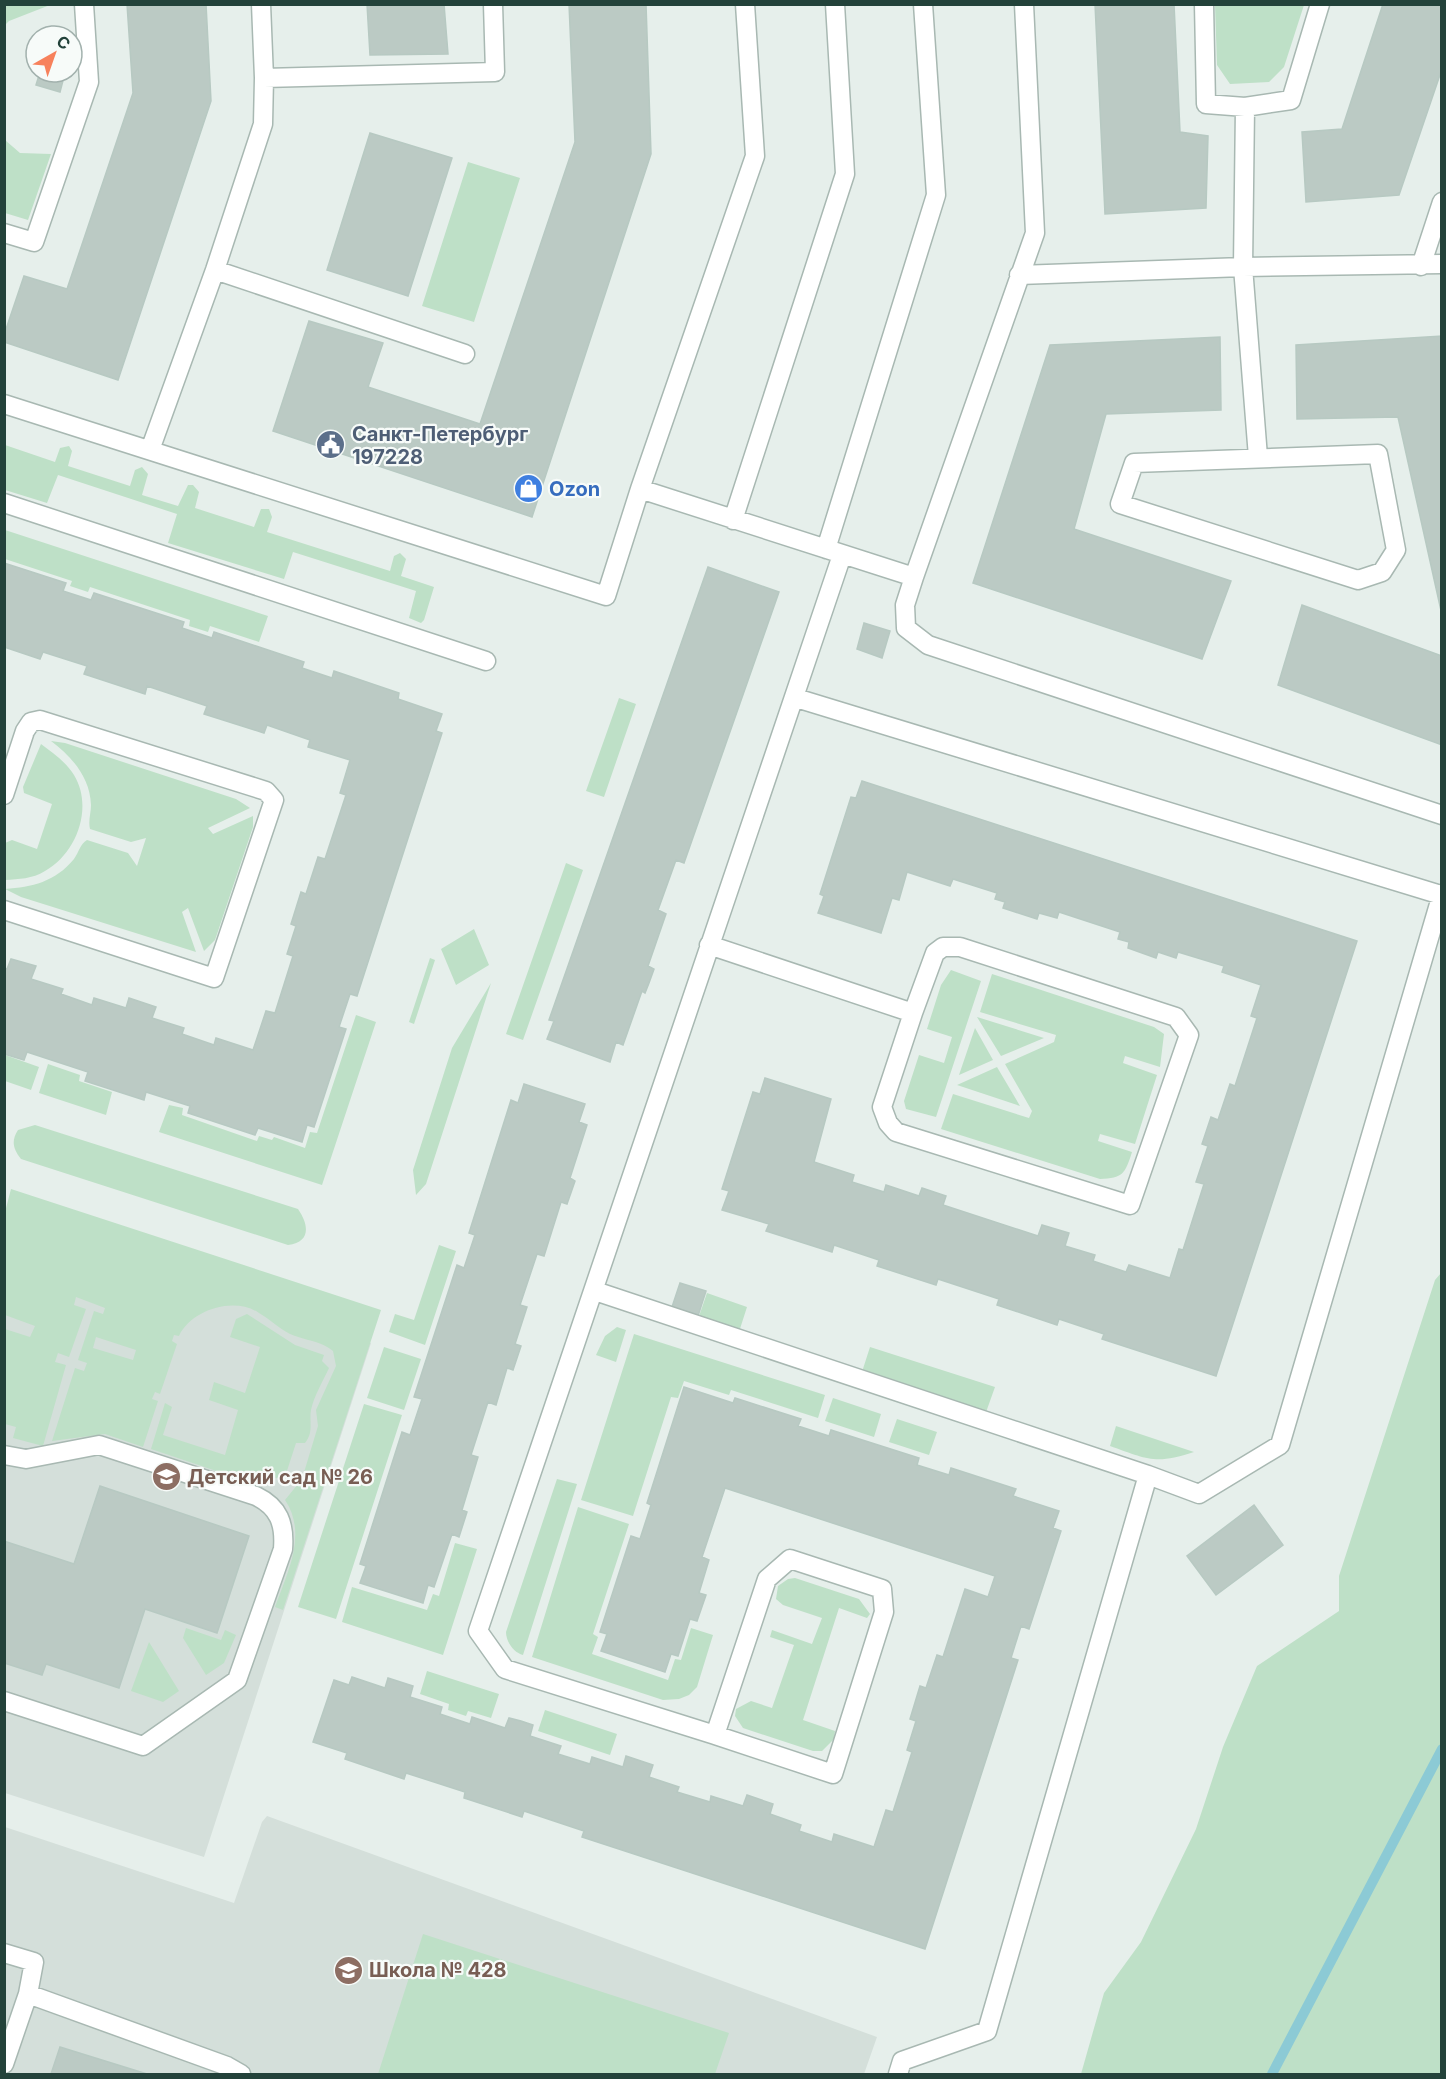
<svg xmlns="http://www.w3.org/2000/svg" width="1446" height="2079" font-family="Inter,sans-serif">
	<rect width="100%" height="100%" fill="#e6efeb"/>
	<path fill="#d4dfda" d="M5 1224 371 1343 204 1857 5 1793Z
		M267 1816 877 2037 864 2074H5V1827L234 1903 262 1822Z"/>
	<path fill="#bee0c7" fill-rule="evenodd" d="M5 4H50V5L9 21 5 25Z
		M1215 5H1304L1284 67 1269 82 1230 84 1217 65Z
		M5 140 20 153 51 154 28 220 5 213Z
		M468 162 520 178 474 322 422 306Z
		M5 445 55 462 60 448 69 446 72 451 68 466 130 486 135 470 142 467 148 474 142 495 178 506 188 485H193L199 492 195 508 254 527 261 509H269L272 517 267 532 390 571 394 556 400 553 406 559 401 576 434 587 424 620 421 623 409 618 416 591 293 552 284 579 168 543 177 514 58 475 47 503 5 490Z
		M5 530 268 616 259 642 210 626 208 632 189 626 190 620 90 587 88 592 70 586 72 581 5 559Z
		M619 698 636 704 604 797 586 791Z
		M51 741 65 743 236 799 250 808 208 828 213 834 253 816V827L215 940 204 951 188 908 182 912 196 952 21 897 5 889C32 887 55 882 74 859 79 852 80 844 87 840L128 853 137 866 146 838 131 842 90 829C88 821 91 813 91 805 90 777 72 757 51 741Z
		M41 744C53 753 66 762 74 775 94 808 76 854 45 871 32 879 19 879 5 880V843L12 840 37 849 52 804 24 793 23 787Z
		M566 863 583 870 523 1040 506 1034Z
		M474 929 489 965 456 985 441 949Z
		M430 958 435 960 414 1024 409 1022Z
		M951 970 981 981 936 1117 906 1109 904 1101 919 1055 944 1063 952 1037 927 1029 941 985Z
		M992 974 1154 1027 1164 1034 1160 1067 1125 1056 1123 1063 1157 1075 1135 1144 1100 1134 1098 1141 1132 1152C1125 1174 1123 1178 1100 1179L941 1129 953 1094 1029 1118 1032 1111 1005 1064 1054 1042 1056 1035 980 1012Z
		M491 983 426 1184 416 1195 413 1170 452 1048Z
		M356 1015 376 1022 322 1185 159 1132 169 1105 183 1108 182 1115 257 1141 259 1136 272 1140 274 1137 305 1148 310 1132 317 1133Z
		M977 1017 1044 1038 1001 1056Z
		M975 1028 993 1060 959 1075Z
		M5 1055 39 1067 31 1090 5 1081Z
		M48 1064 80 1075 79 1081 112 1092 106 1115 39 1093Z
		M997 1067 1020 1106 957 1085Z
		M35 1125 298 1209C309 1225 311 1242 288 1245L21 1159C13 1149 11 1141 18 1130Z
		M11 1189 381 1310 283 1610 275 1607C287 1573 308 1534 285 1500L302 1479 318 1426 316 1410 336 1366 333 1351C322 1341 303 1340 290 1334 278 1328 270 1319 259 1313 234 1296 191 1310 179 1336L174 1335 172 1341 177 1344 160 1394 155 1392 152 1399 158 1401 143 1447 105 1434 52 1441 75 1368 84 1371 87 1363 78 1360 94 1311 103 1314 105 1308 76 1297 74 1305 86 1309 69 1357 58 1353 55 1362 66 1365 43 1446 13 1438 16 1427 5 1424V1329L30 1337 35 1326 5 1315V1212ZM96 1337 136 1350 133 1360 93 1348Z
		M439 1245 456 1251 425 1345 389 1332 395 1314 414 1320Z
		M1441 1273V2074H1081L1104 1993 1141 1942 1196 1829 1223 1747 1257 1666 1339 1611V1576L1435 1280Z
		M707 1293 747 1307 738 1335 697 1322Z
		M247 1314 295 1345 324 1355 322 1361 329 1368C323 1381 314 1396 311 1410 309 1422 314 1432 305 1443H296L284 1480 256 1473 246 1481 151 1449 165 1403 172 1407 163 1435 225 1455 238 1410 209 1400 214 1382 245 1393 260 1347 230 1337 236 1319Z
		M617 1327 626 1330 616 1362 596 1355 605 1336Z
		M634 1334 825 1395 818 1418 731 1390 729 1395 684 1381 678 1398 671 1397 633 1516 581 1500Z
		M384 1347 421 1359 404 1410 367 1398Z
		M870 1347 995 1387 985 1415 861 1375Z
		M833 1398 881 1414 874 1437 825 1421Z
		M364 1404 402 1415 336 1619 298 1607Z
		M897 1419 937 1432 929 1455 889 1442Z
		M1116 1426 1194 1452C1155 1465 1147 1459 1110 1446Z
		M557 1479 577 1484 523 1655C514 1653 506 1642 506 1632Z
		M578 1507 629 1524 593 1634 598 1637 592 1654 668 1680 675 1659 681 1660 691 1628 713 1635 697 1687 689 1695 679 1699 663 1700 532 1657Z
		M455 1543 477 1549 443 1655 342 1622 352 1587 427 1610 433 1594 439 1596Z
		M795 1578 859 1599 870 1614 867 1618 839 1608 803 1720 835 1731 834 1739 822 1751H813L743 1728 735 1716 736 1709 751 1701 772 1708 794 1645 770 1637 772 1630 812 1644 822 1618 783 1605 776 1599 778 1586 788 1579Z
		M186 1628 221 1640 225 1630 236 1635 224 1663 206 1675 183 1638Z
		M149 1642 179 1691 163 1702 131 1691Z
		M427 1671 499 1694 491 1718 468 1711 466 1716 448 1710 449 1704 420 1694Z
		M545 1710 617 1734 610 1755 538 1731Z
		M423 1934 729 2033 715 2074H378Z"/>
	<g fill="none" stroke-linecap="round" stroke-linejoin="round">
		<path stroke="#8ccad5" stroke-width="10" d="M1272 2074 1442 1749"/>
	</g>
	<path fill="#bbcac4" stroke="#b7c9c2" stroke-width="1.5" d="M127 4H206L211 101 118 380 4 342V335L24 276 67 289 133 93Z
		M367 4H444L448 54 370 55Z
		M569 4H646L651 154 532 517 273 431 309 321 383 343 368 387 480 424 575 142Z
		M1095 4H1174L1180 132 1208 136 1206 208 1105 214Z
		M1383 4H1442V69L1399 195 1306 202 1302 132 1342 129Z
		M40 72 65 73 60 92 36 85Z
		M370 133 452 158 408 296 327 270Z
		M1442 336V615L1398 417 1297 419 1296 345Z
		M1220 337 1221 410 1106 414 1074 529 1231 581 1202 659 973 583 1050 345Z
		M4 563 66 583 63 591 91 600 94 593 184 622 182 628 212 638 214 632 304 662 302 668 332 678 334 671 399 693 398 699 442 714 436 731 442 733 357 996 350 994 339 1027 346 1029 314 1127 307 1125 302 1142 258 1128 255 1135 188 1113 190 1106 146 1092 144 1100 85 1081 88 1072 27 1052 24 1060 4 1054V968L7 969 11 959 36 966 31 979 63 989 61 994 92 1005 94 998 126 1008 129 998 156 1007 152 1018 184 1028 182 1034 214 1045 216 1038 253 1050 266 1011 275 1013 293 956 287 954 296 926 291 924 301 892 306 894 318 857 325 859 346 795 340 793 350 760 308 747 310 740 267 725 264 733 204 714 207 706 147 686 145 694 84 674 87 666 43 652 40 659 4 647Z
		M708 567 779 592 684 863 676 860 658 910 666 914 648 966 654 969 649 983 645 993 642 991 623 1045 616 1042 610 1062 547 1039 554 1021 549 1020Z
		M1302 605 1442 656V745L1278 685Z
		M864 623 890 631 882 658 857 649Z
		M862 781 1357 941 1216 1376 1102 1339 1104 1334 1059 1319 1057 1325 997 1305 999 1299 938 1279 936 1285 877 1266 879 1260 834 1245 832 1252 766 1231 769 1224 722 1210 729 1191 722 1189 753 1092 760 1094 765 1078 831 1099 814 1162 854 1175 852 1182 884 1192 886 1185 919 1196 922 1188 946 1196 943 1205 1038 1236 1042 1225 1069 1233 1065 1246 1095 1255 1093 1261 1126 1272 1129 1265 1170 1278 1179 1249 1183 1250 1204 1184 1196 1182 1208 1146 1202 1144 1211 1117 1218 1120 1230 1084 1235 1086 1257 1018 1251 1016 1261 985 1222 972 1224 966 1178 952 1176 958 1158 952 1156 958 1128 948 1129 942 1118 939 1120 932 1059 912 1057 918 1039 913 1037 919 1003 908 1005 902 995 899 997 893 953 879 950 886 907 872 899 900 892 898 881 933 818 913 824 896 820 894 851 797 856 798Z
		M524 1084 585 1104 579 1122 587 1125 570 1178 575 1181 567 1204 561 1202 544 1256 537 1254 520 1305 527 1307 515 1344 521 1346 513 1370 507 1368 496 1405 488 1402 471 1455 478 1457 462 1510 467 1512 459 1537 452 1534 434 1587 428 1585 423 1603 360 1583 366 1566 360 1564 402 1432 410 1435 422 1399 414 1397 457 1265 464 1268 475 1235 469 1233 511 1100 518 1103Z
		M680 1283 706 1291 697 1319 671 1310Z
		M684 1387 733 1403 735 1398 801 1419 798 1426 829 1436 831 1430 919 1458 917 1465 949 1475 951 1468 1016 1489 1013 1496 1059 1511 1053 1528 1061 1531 1029 1629 1021 1626 1011 1658 1018 1660 925 1949 582 1837 584 1831 524 1811 522 1817 464 1798 465 1792 406 1773 404 1779 345 1759 347 1753 313 1742 334 1680 349 1685 352 1677 385 1688 388 1678 413 1686 410 1697 442 1707 440 1714 470 1724 472 1717 505 1728 509 1718 521 1721 533 1725 530 1736 561 1746 558 1754 590 1764 592 1757 623 1767 626 1756 653 1765 649 1777 679 1787 677 1792 710 1802 711 1796 743 1806 747 1795 773 1804 770 1814 801 1825 799 1831 832 1842 834 1834 874 1847 886 1810 893 1812 912 1752 907 1750 916 1721 910 1719 920 1686 926 1688 937 1655 943 1657 965 1589 988 1597 995 1576 725 1488 702 1557 709 1560 699 1593 706 1595 697 1621 690 1619 678 1656 671 1654 665 1672 601 1651 607 1634 600 1632 631 1536 640 1539 651 1505 647 1503Z
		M100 1486 249 1536 217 1633 145 1609 119 1688 46 1664 42 1675 4 1663V1541L74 1564Z
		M1254 1505 1283 1545 1216 1595 1187 1556Z
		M60 2047 147 2074H51Z"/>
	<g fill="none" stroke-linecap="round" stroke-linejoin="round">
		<defs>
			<path id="minor" d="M1204 4 1206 104 1245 107 1291 100 1320 4
				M264 78 495 72 493 4
				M1245 107 1243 267 1258 457
				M4 233 34 242 89 82 84 4
				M1421 266 1442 202
				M215 270 465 354
				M1019 275 1243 267 1442 264
				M4 404 606 596 640 489 914 577 905 605 906 628 928 645 1442 815
				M150 450 215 270 263 124 264 78 261 4
				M1378 454 1396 550 1382 572 1358 580 1120 504 1134 463Z
				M640 489 755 156 745 4
				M4 503 486 661
				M733 520 845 174 835 4
				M826 549 936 195 923 4
				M914 577 1035 233 1024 4
				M796 698 1441 895
				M4 795 25 731 31 722 40 720 266 791 274 800 214 978 4 910
				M709 945 913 1013 935 953 943 947H960L1176 1017 1189 1035 1130 1205 896 1132 888 1123 882 1107 913 1013
				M595 1291 1148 1475
				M4 1455 26 1459 99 1445 256 1496C279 1507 285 1524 283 1549L237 1680 143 1746 4 1701
				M715 1735 833 1774 884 1612 882 1589 790 1559 767 1579 715 1735 505 1669 478 1631 842 555
				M4 1953 34 1962 28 1994
				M4 2064 28 1994 227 2066 241 2074
				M898 2074 902 2061 987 2031 1148 1475 1199 1494 1280 1445 1442 894"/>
		</defs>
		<use href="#minor" stroke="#a8b8b2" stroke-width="21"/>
		<use href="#minor" stroke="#fff" stroke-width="18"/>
	</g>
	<defs>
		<symbol id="civic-disc" viewBox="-11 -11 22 22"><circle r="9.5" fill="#5c6f8a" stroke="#f7fbf9"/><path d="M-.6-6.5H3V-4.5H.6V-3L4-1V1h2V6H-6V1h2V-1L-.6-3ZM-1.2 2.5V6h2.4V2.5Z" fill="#fff"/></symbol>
		<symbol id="shop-disc" viewBox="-11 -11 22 22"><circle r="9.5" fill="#3f7fe0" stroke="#f7fbf9"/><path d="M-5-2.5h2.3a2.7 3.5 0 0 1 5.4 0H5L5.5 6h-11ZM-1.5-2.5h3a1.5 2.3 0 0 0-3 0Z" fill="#fff"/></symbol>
		<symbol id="school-disc" viewBox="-11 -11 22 22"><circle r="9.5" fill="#8d6e63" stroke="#f7fbf9"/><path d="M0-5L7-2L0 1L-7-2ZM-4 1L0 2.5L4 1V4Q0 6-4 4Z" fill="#fff"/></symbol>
	</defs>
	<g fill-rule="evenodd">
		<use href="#civic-disc" x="314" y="428" width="33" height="33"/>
		<use href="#shop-disc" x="512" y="472" width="33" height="33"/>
		<use href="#school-disc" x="150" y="1460" width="33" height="33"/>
		<use href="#school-disc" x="332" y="1954" width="33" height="33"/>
	</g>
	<g text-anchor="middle" stroke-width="4.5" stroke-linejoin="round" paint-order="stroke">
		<g font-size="20" font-weight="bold" fill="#4e5e75" stroke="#f7fbf9" text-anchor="start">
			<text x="352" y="441">Санкт-Петербург<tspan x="352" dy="23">197228</tspan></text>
		</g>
		<g font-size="20" font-weight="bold" fill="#366cbe" stroke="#f7fbf9" text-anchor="start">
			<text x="549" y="496">Ozon</text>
		</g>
		<g font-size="20" font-weight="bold" fill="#785e54" stroke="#f7fbf9" text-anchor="start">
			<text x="187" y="1484">Детский сад № 26</text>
			<text x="369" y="1977">Школа № 428</text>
		</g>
	</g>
	<rect width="1446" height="2079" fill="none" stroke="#23423a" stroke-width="12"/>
	<g transform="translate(54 54) rotate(40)"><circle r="28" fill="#f7fbf9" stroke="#a2b1ad" stroke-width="1.5"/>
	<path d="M0-4.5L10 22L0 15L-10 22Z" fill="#f7815c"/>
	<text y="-9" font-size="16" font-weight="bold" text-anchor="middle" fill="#23423a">С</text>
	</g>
</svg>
